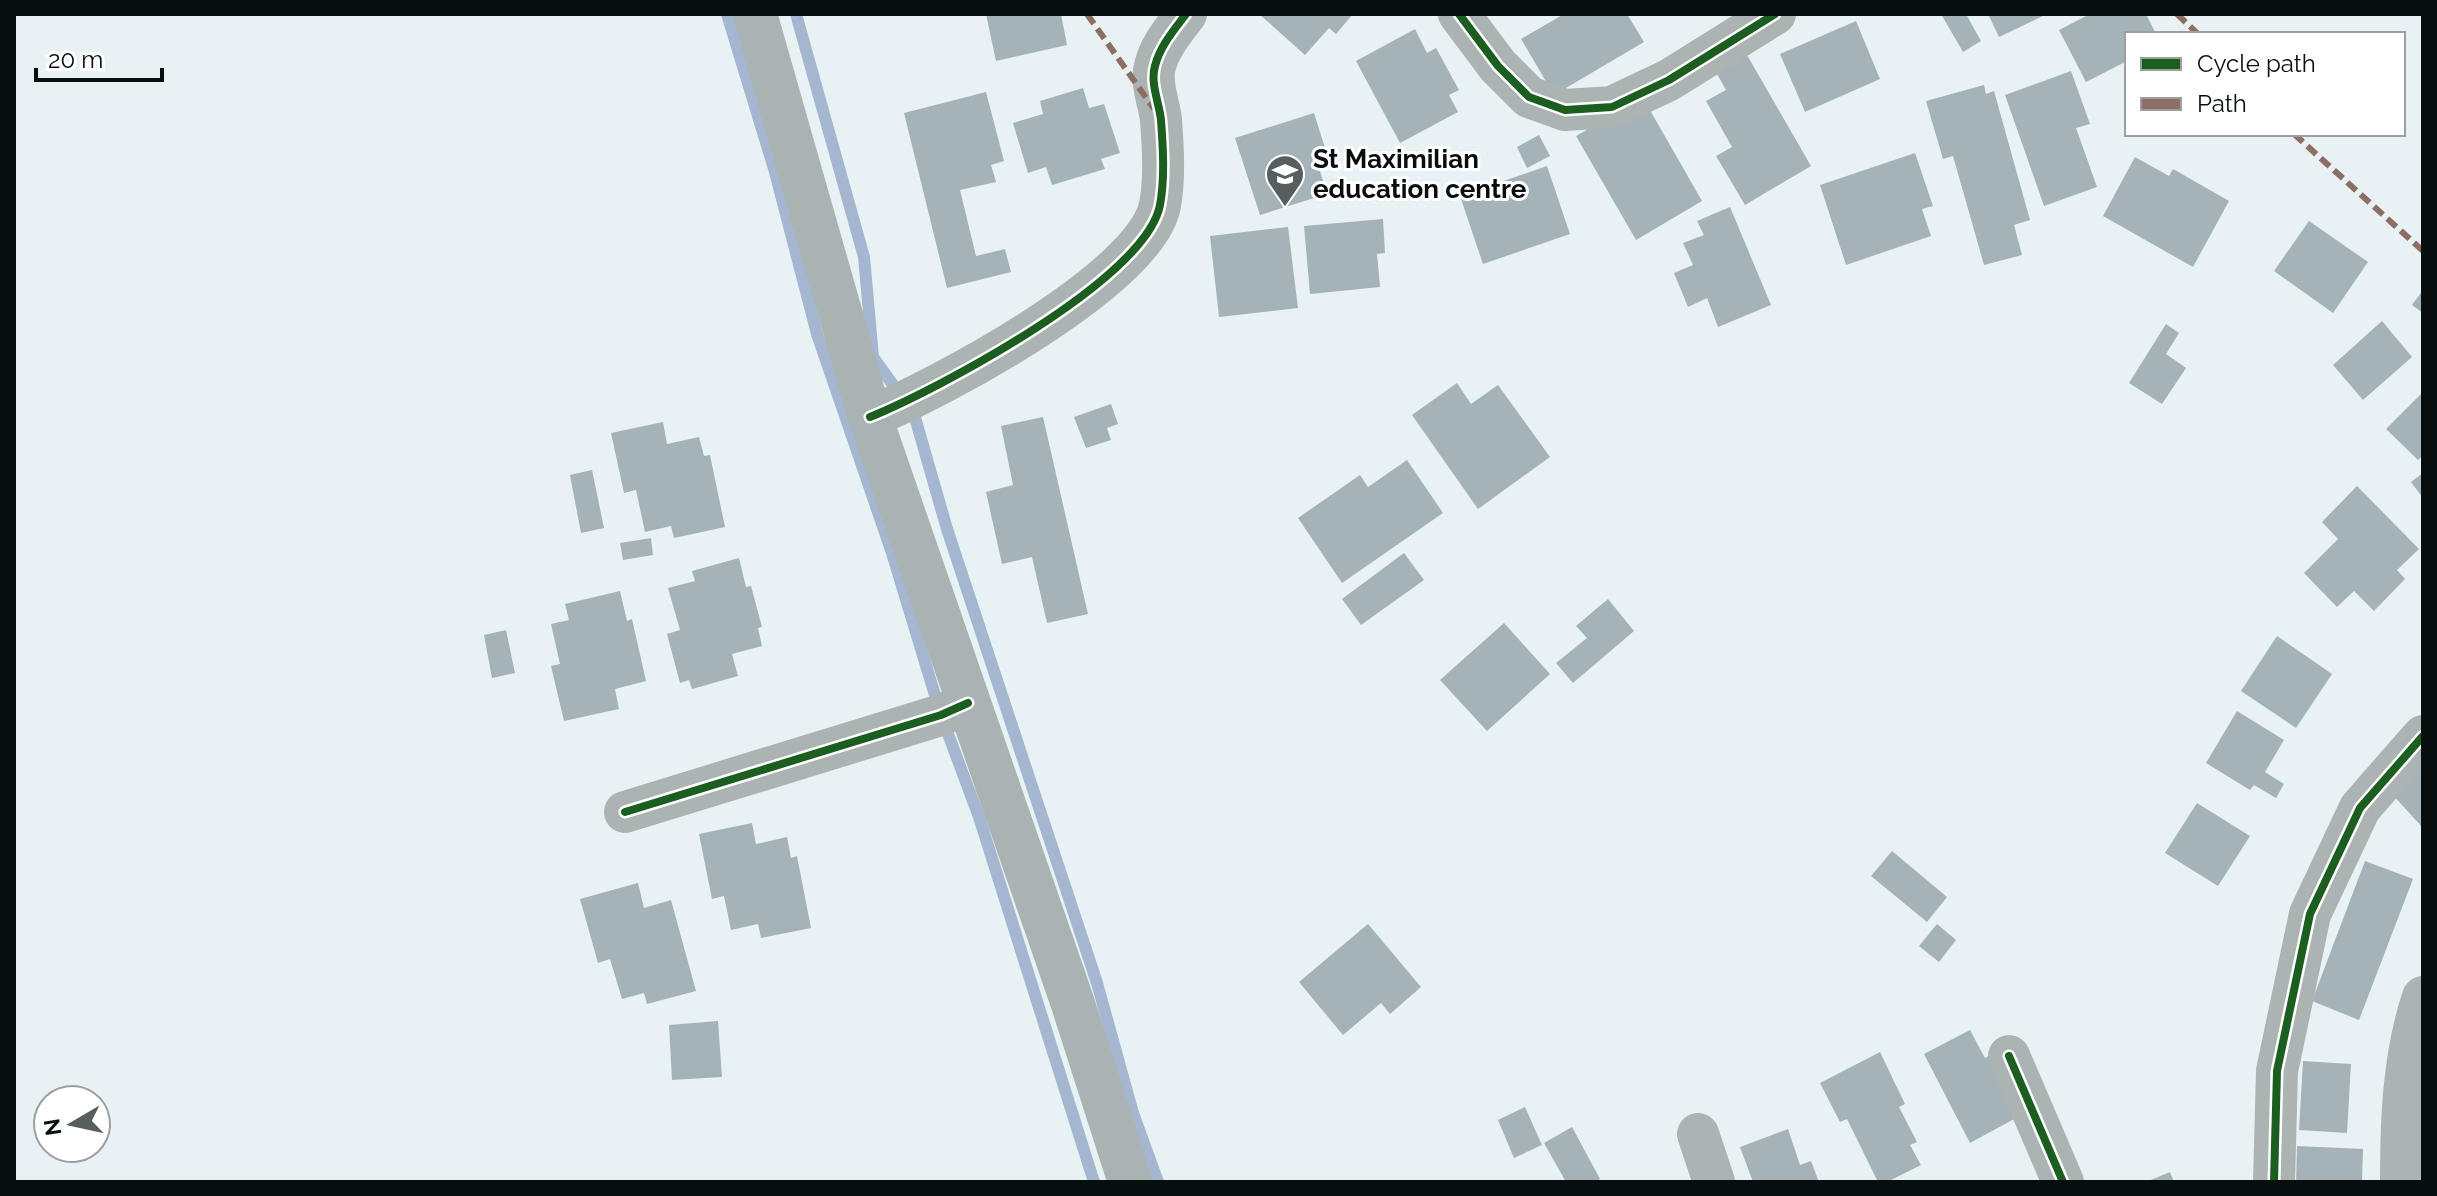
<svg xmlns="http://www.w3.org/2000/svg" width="2437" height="1196" font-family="Raleway,sans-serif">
	<rect width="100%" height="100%" fill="#e8f2f4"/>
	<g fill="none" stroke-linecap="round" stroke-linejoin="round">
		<path stroke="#a5b6d0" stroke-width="12" d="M727 14 775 172 817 334 892 553 941 715 979 817 1094 1182
			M796 14 864 257 873 357 914 414 947 529 1097 983 1133 1113 1158 1182"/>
	</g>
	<path fill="#a5b2b8" d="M986 14H1061L1067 45 996 61Z
		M1259 14H1353L1336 34 1329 28 1305 55Z
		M1564 14H1627L1644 42 1554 95 1521 39Z
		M1941 14H1966L1981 41 1963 52Z
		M1988 14H2047L1999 37Z
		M2090 14H2146L2156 34H2127V61L2086 82 2059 30Z
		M1856 21 1880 79 1805 112 1780 54Z
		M1415 29 1427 53 1436 48 1459 90 1449 95 1458 112 1400 143 1356 61Z
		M1743 48 1811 166 1745 205 1716 156 1732 147 1706 101 1726 90 1712 65Z
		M2071 71 2090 124 2076 128 2097 187 2044 206 2005 95Z
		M1984 85 1986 94 1994 91 2030 220 2014 225 2022 255 1984 265 1953 156 1943 159 1926 101Z
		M1083 88 1089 108 1104 104 1120 153 1101 159 1105 169 1052 185 1046 167 1028 173 1013 123 1043 114 1040 101Z
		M986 92 1004 161 991 165 996 182 960 190 976 256 1005 249 1011 272 947 288 904 113Z
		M1643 98 1702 201 1636 240 1576 136Z
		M1314 113 1331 167 1320 171 1327 194 1260 215 1235 138Z
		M1539 135 1550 156 1527 168 1517 147Z
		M1915 153 1933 206 1922 209 1931 236 1846 265 1820 185Z
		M2135 157 2169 176 2173 169 2229 201 2193 267 2103 216Z
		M1547 166 1570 234 1483 264 1460 196Z
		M1730 207 1771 305 1718 327 1707 298 1688 307 1674 273 1693 265 1683 243 1704 235 1697 221Z
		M1383 219 1385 253 1377 254 1380 287 1310 294 1304 226Z
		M2309 221 2368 262 2333 313 2274 271Z
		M1288 227 1298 308 1219 317 1210 236Z
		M2423 290V313L2412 305Z
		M2382 321 2412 357 2363 400 2333 365Z
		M2166 324 2179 333 2166 354 2186 368 2162 404 2129 383Z
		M1457 383 1471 404 1498 385 1550 457 1478 509 1412 415Z
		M2423 392V455L2418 460 2386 429Z
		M1111 404 1118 424 1107 428 1111 440 1086 448 1074 417Z
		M1043 417 1088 614 1047 623 1032 557 1002 564 986 492 1013 485 1001 426Z
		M663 422 667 444 699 437 704 456 710 455 725 527 674 538 671 526 645 532 636 490 624 493 611 433Z
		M1407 460 1443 513 1342 583 1298 518 1360 475 1368 487Z
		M592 470 604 528 581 533 570 475Z
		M2423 473V498L2411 482Z
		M2357 486 2419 549 2397 570 2405 579 2374 611 2354 591 2337 607 2304 573 2338 539 2322 522Z
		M651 538 653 555 623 560 620 543Z
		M1404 553 1424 580 1361 625 1342 599Z
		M739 558 746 587 751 586 762 627 758 628 762 646 732 654 738 676 692 689 689 680 680 683 667 634 680 630 668 588 695 581 692 571Z
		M620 591 627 621 632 619 646 681 615 689 619 709 564 721 551 666 560 664 551 624 569 620 565 604Z
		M1608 599 1634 631 1573 683 1556 663 1587 638 1576 626Z
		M1504 623 1550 674 1487 731 1440 680Z
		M506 630 515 673 492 678 484 635Z
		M2277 636 2332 674 2296 728 2241 691Z
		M2237 711 2284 740 2265 772 2284 784 2276 798 2254 785 2250 790 2206 763Z
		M2423 763V828L2391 793Z
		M2197 803 2250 836 2218 886 2165 853Z
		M752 823 756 844 787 837 791 858 797 856 811 928 761 938 758 924 731 930 724 896 712 899 699 834Z
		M1892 851 1947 897 1927 922 1871 876Z
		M2365 861 2413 879 2359 1020 2312 1001Z
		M638 883 644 908 671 900 696 991 647 1004 644 993 622 999 610 959 598 963 580 899Z
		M1368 924 1421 987 1390 1014 1381 1003 1343 1035 1299 982Z
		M1937 924 1956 940 1939 962 1919 946Z
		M718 1021 722 1077 672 1080 669 1025Z
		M1970 1030 1985 1058 1993 1053 2016 1118 1970 1143 1924 1054Z
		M1880 1052 1905 1104 1899 1107 1917 1142 1910 1145 1921 1165 1887 1182H1878L1847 1119 1840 1122 1820 1083Z
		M2303 1061 2351 1064 2347 1133 2299 1130Z
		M1525 1107 1542 1145 1514 1158 1498 1120Z
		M1572 1127 1600 1179 1594 1182H1566L1544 1143Z
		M1788 1129 1800 1165 1811 1161 1819 1182H1753L1740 1147Z
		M2297 1146 2363 1149 2362 1182H2296Z
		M2170 1172 2174 1182H2146Z"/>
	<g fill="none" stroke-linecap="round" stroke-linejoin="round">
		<path stroke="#acb4b3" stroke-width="42" d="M1459 14 1498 66 1529 97 1565 110 1612 107 1669 80 1775 14
			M870 417C937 390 1146 279 1160 205 1165 178 1163 147 1161 120 1159 102 1150 83 1155 66 1160 46 1174 30 1186 14
			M625 812 941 715 968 703
			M2009 1056 2063 1182
			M1698 1134 1714 1182
			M2274 1182 2277 1071 2310 914 2360 808 2423 736
			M2401 1182C2401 1120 2403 1057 2423 997"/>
		<path stroke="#a9b3b3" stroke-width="44" d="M755 14 870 417 1072 1001 1130 1182"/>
		<path stroke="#8d6e63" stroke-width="6" stroke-dasharray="12 6" stroke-linecap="butt" d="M1087 14 1154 109
			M2177 14 2198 34
			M2294 134 2423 251"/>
		<defs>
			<path id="cycleway" d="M1459 14 1498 66 1529 97 1565 110 1612 107 1669 80 1775 14
				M870 417C937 390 1146 279 1160 205 1165 178 1163 147 1161 120 1159 102 1150 83 1155 66 1160 46 1174 30 1186 14
				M625 812 941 715 968 703
				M2009 1056 2063 1182
				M2274 1182 2277 1071 2310 914 2360 808 2423 736"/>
		</defs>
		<use href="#cycleway" stroke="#fff" stroke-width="13"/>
		<use href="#cycleway" stroke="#1b5e20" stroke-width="8"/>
	</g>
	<defs>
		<symbol id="school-pin" viewBox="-11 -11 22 30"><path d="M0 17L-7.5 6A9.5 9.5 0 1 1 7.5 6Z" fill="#565e5e" stroke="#fff"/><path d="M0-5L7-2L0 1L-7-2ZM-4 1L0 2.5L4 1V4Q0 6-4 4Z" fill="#fff"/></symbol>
	</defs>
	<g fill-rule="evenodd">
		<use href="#school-pin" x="1263" y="152" width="44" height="60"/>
	</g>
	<g text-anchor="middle" stroke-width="6" stroke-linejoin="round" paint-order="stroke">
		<g font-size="26" font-weight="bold" fill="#080e0e" stroke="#fff" text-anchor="start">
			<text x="1313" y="168">St Maximilian<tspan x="1313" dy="30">education centre</tspan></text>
		</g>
	</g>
	<rect width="2437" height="1196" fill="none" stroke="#080e0e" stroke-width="32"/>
	<rect x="2125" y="32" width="280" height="104" fill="#ffffff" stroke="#9c9f9f" stroke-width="2"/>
	<rect x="2141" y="58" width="40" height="12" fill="#1b5e20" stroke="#9c9f9f" stroke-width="2"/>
	<text x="2197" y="72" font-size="24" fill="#080e0e">Cycle path</text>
	<rect x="2141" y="98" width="40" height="12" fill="#8d6e63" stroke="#9c9f9f" stroke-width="2"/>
	<text x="2197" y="112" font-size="24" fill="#080e0e">Path</text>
	<g transform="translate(72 1124) rotate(261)"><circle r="38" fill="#ffffff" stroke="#9c9f9f" stroke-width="2"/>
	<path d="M0-6L14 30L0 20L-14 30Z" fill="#565e5e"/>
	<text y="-12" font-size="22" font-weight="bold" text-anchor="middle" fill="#080e0e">N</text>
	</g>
	<path d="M36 68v12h126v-12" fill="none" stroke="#080e0e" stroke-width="4"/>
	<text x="48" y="68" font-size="24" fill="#080e0e" stroke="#ffffff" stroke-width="6" paint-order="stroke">20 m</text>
</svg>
